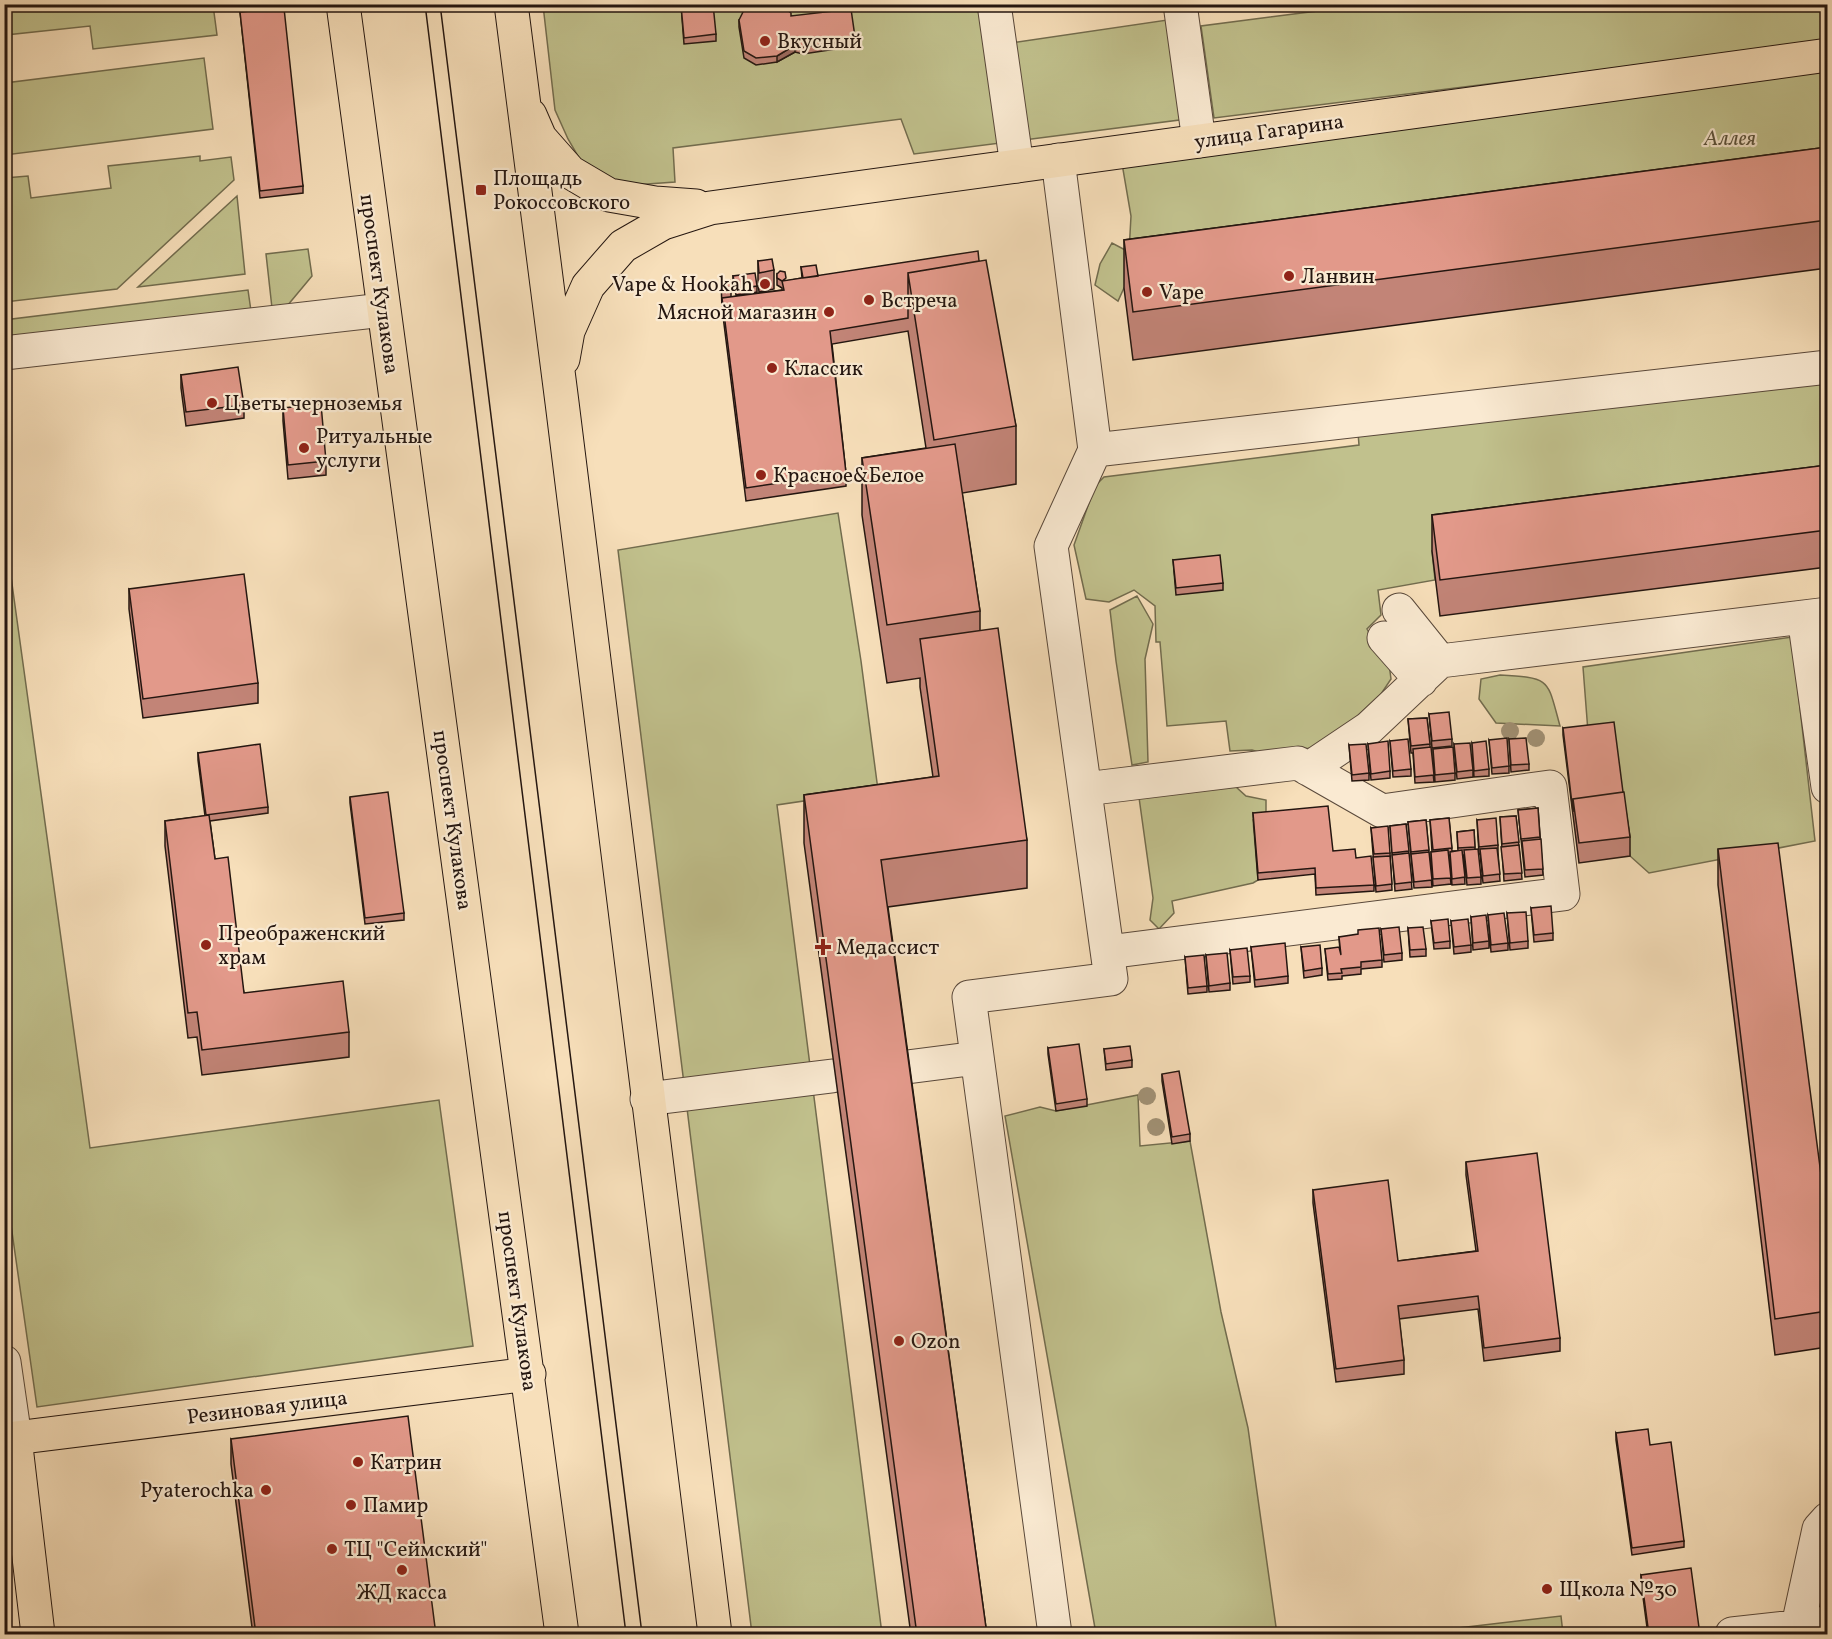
<svg xmlns="http://www.w3.org/2000/svg" width="1832" height="1639" font-family="Vollkorn,serif">
	<rect width="100%" height="100%" fill="#f7dfba"/>
	<filter id="stains"><feTurbulence type="fractalNoise" baseFrequency=".00333" numOctaves="4"/><feColorMatrix values="0 0 0 0 .2 0 0 0 0 .09 0 0 0 0 .02 0 0 0 .5 -.17"/></filter>
	<radialGradient id="worn" r=".72"><stop offset=".6" stop-color="#630" stop-opacity="0"/><stop offset="1" stop-color="#630" stop-opacity=".3"/></radialGradient>
	<path fill="#c1c18d" stroke="#726c4e" stroke-width="1.5" d="M1316 4 1828 5 1827 42 1214 118 1201 26 1317 11Z
		M4 5H213L217 35 93 49 90 26 6 35 8 59H5Z
		M543 5H978L984 47 1174 19 1187 119 914 154 901 119 673 148 675 182 605 187 582 163 568 139 555 110Z
		M1827 55V195L1124 288 1118 301 1095 285 1100 264 1112 243 1129 252 1131 216 1120 152Z
		M204 58 213 129 5 155V83Z
		M200 156V161L231 157 234 180 117 289 5 302V178L28 176 31 198 111 188 108 166Z
		M237 196 245 274 138 287Z
		M308 249 312 276 287 306 272 308 266 254Z
		M248 290 251 311 5 340 4 320Z
		M1827 367V501L1432 551 1435 580 1378 590 1381 615 1367 629 1379 650 1389 664 1391 679 1381 694 1324 747 1291 750 1269 755 1252 750 1230 751 1226 721 1167 726 1160 642H1156L1155 606 1134 590 1109 602 1086 599 1074 545 1095 486 1104 477 1359 445 1357 420Z
		M838 513 861 661 878 790 777 805 882 1634H752L618 550Z
		M4 526 90 1148 439 1100 473 1346 37 1407 4 1176Z
		M1137 596 1153 624 1145 659 1148 762 1132 765 1116 661 1110 610Z
		M1792 637 1815 841 1649 873 1630 856 1614 729 1588 732 1583 667Z
		M1500 675C1552 678 1547 679 1560 726L1496 723 1479 699 1481 679Z
		M1137 783 1236 787 1246 796 1266 800V818L1253 820 1258 880 1253 883 1172 901 1174 913 1159 929 1150 920 1153 898Z
		M1138 1095 1140 1146 1190 1141 1221 1312 1248 1428 1277 1634H1096L1005 1116 1040 1107 1056 1111Z
		M1561 1616 1563 1634H1407Z"/>
	<g fill="none" stroke-linecap="round" stroke-linejoin="round">
		<defs>
			<path id="minor" d="M994 4 1017 166
				M1180 4 1199 141
				M4 353 383 310
				M1095 450 1828 367
				M1399 610 1440 661
				M1804 617 1828 787
				M1384 638 1421 680
				M1308 769 1369 728 1440 661 1828 614
				M1085 789 1298 763 1382 811 1550 787 1563 894 1108 952
				M907 1067 977 1058
				M647 1099 832 1076
				M4 1362 15 1438 4 1440
				M1798 1626 1819 1529 1828 1519
				M1055 1634 969 997 1111 979 1051 546 1095 450 1058 160
				M1732 1634 1828 1623"/>
			<path id="major" d="M343 4 562 1634
				M511 4C582 547 646 1091 715 1634
				M530 115 540 138 570 172 609 195 655 203 696 206
				M563 359 568 331 588 286 623 246 663 223 710 208 1828 55
				M38 1634 15 1438 529 1374"/>
		</defs>
		<use href="#minor" stroke="#59483a" stroke-width="35"/>
		<use href="#major" stroke="#241610" stroke-width="35"/>
		<use href="#minor" stroke="#faead2" stroke-width="33"/>
		<use href="#major" stroke="#f7dfba" stroke-width="33"/>
		<path stroke="#241610" stroke-width="1.5" d="M425 4 626 1634
			M440 4 642 1634"/>
	</g>
	<g fill="#a19175">
		<circle cx="1510" cy="731" r="9"/>
		<circle cx="1536" cy="738" r="9"/>
		<circle cx="1147" cy="1096" r="9"/>
		<circle cx="1156" cy="1127" r="9"/>
	</g>
	<path fill="#c28477" stroke="#241610" stroke-width="1.5" d="M681 5 716 34V41L684 44Z
		M240 12 303 186V193L260 198Z
		M791 16 855 44 849 47 803 54 795 52 777 62 756 65 744 58 739 27V20Z
		M1827 147V268L1133 360 1124 288V240Z
		M758 261 774 270V289L759 292 758 281Z
		M979 261 1016 426V484L962 493 980 611V631L1027 840V888L888 907 987 1635H911L804 843V795L933 777 920 687V678L887 683 862 515V458L926 448 908 331 832 344 846 473V486L746 501 722 308 721 281 731 287V297L782 290V288L777 285V274L786 281 802 278 801 267 818 276Z
		M733 276 757 286V292L736 295 733 283Z
		M181 375 244 405V418L186 426 181 388Z
		M283 408 326 461V475L288 479 283 421Z
		M1827 465V567L1440 616 1432 551V515Z
		M1173 560 1223 583V590L1176 595Z
		M129 589 258 683V703L143 718 129 609Z
		M1429 714 1452 739V746L1432 748Z
		M1427 718 1434 782 1415 783 1413 753H1411L1408 719Z
		M1563 728 1623 792 1630 837V856L1579 863 1563 735Z
		M1509 739 1529 764V770L1511 772Z
		M1489 740 1509 766V773L1492 774Z
		M1390 741 1411 769V776L1393 777Z
		M1472 743 1489 769V776L1474 777Z
		M1368 744 1390 771V778L1371 780Z
		M1454 744 1473 770V777L1457 779Z
		M1349 745 1369 773V780L1352 781Z
		M1433 749 1455 773V780L1435 782Z
		M198 753 268 807V813L210 821 215 859 244 993 349 1032V1057L202 1075 197 1037 188 1038 165 846V821L205 816 198 760Z
		M350 797 404 913V920L365 924 350 803Z
		M1538 808 1543 875 1525 877 1518 810Z
		M1253 813 1333 851 1356 858 1374 885V891L1316 895 1315 874 1258 880Z
		M1516 816 1522 879 1504 881 1500 817Z
		M1449 818 1452 851H1458L1457 832 1474 830 1475 849 1481 877V884L1467 885 1464 855H1463L1465 884 1452 885 1450 855 1448 856 1451 884 1433 886 1431 858V852H1432L1430 820Z
		M1426 820 1432 887 1414 888 1408 822Z
		M1477 820 1498 845V852L1500 881 1483 883 1480 854H1479Z
		M1406 824 1412 889 1395 891 1390 826Z
		M1371 828 1390 853 1392 890 1376 892Z
		M1718 849 1827 1221V1347L1775 1355 1718 885Z
		M1531 908 1553 933V940L1534 942Z
		M1507 913 1528 941V948L1510 950Z
		M1488 915 1508 943V950L1491 952Z
		M1471 917 1489 941V948L1473 950Z
		M1431 921 1450 941V948L1434 949Z
		M1451 921 1471 945V952L1454 954Z
		M1408 928 1426 949V956L1410 957Z
		M1381 929 1402 953V960L1384 962Z
		M1339 937 1382 960V967L1361 969V974L1342 976V979L1328 980 1325 949 1340 951Z
		M1251 947 1288 976V983L1255 987Z
		M1301 947 1322 968V975L1304 978Z
		M1230 950 1250 976V982L1233 984Z
		M1206 955 1230 983V990L1209 992Z
		M1185 957 1207 986V992L1188 994Z
		M1048 1048 1087 1099V1106L1056 1111 1048 1054Z
		M1104 1049 1132 1060V1067L1106 1070Z
		M1162 1074 1190 1134V1141L1172 1144 1162 1081Z
		M1466 1162 1560 1338V1351L1484 1361 1478 1309 1399 1319 1404 1360V1374L1336 1382 1313 1203V1190L1398 1261 1476 1251 1466 1175Z
		M1616 1433 1684 1541V1547L1632 1555 1616 1440Z
		M231 1439 436 1635H253L231 1464Z
		M1641 1575 1700 1635H1648L1641 1582Z"/>
	<path fill="#9e6b61" stroke="#241610" stroke-width="1.5" d="M855 37V44L849 47V41Z
		M795 45V52L777 62V56Z"/>
	<path fill="#e2998a" stroke="#241610" stroke-width="1.5" d="M689 4H713L716 34 684 38 681 5Z
		M747 4H779L791 13V16L851 9 855 37 849 41 803 47 795 45 777 56 756 58 744 51 739 20Z
		M284 8 303 186 260 191 240 12Z
		M1827 147V220L1133 312 1124 240Z
		M978 251 979 261 908 273V318L830 331 846 473 746 488 722 298 784 290 782 281Z
		M772 259 774 270 759 273 758 261Z
		M986 260 1016 426 934 440 908 273Z
		M816 265 818 276 803 278 801 267Z
		M780 271 785 272 786 278 782 281 777 278V274Z
		M755 273 757 286 736 289 733 276Z
		M730 280 731 287 722 288 721 281Z
		M238 367 244 405 186 412 181 375Z
		M321 404 326 461 288 465 283 408Z
		M955 444 980 611 887 625 862 458Z
		M1827 465V530L1440 580 1432 515Z
		M1220 555 1223 583 1176 588 1173 560Z
		M244 574 258 683 143 699 129 589Z
		M998 628 1027 840 881 860 987 1635H917L804 795 939 776 920 639Z
		M1449 712 1452 739 1432 741 1429 714Z
		M1427 718 1430 744 1411 746 1408 719Z
		M1614 722 1623 792 1573 799V812L1563 728Z
		M1507 738 1509 766 1492 768 1489 740Z
		M1526 738 1529 764 1511 765 1509 739Z
		M1408 739 1411 769 1393 771 1390 741Z
		M1388 741 1390 771 1371 774 1368 744Z
		M1486 741 1489 769 1474 771 1472 743Z
		M1470 743 1473 770 1457 772 1454 744Z
		M260 744 268 807 206 815 198 753Z
		M1366 744 1369 773 1352 775 1349 745Z
		M1431 747 1434 775 1415 777 1413 749Z
		M1453 747 1455 773 1435 775 1433 749Z
		M388 792 404 913 365 918 350 797Z
		M1624 792 1630 837 1579 843 1573 799Z
		M1328 806 1333 851 1355 849 1356 858 1371 856 1374 885 1316 888 1315 868 1258 873 1253 813Z
		M1538 808 1540 837 1521 839 1518 810Z
		M209 815 215 859 228 857 244 993 343 981 349 1032 202 1050 197 1012 188 1013 165 821Z
		M1516 816 1519 842 1502 844 1500 817Z
		M1449 818 1452 848 1433 850 1430 820Z
		M1496 818 1498 845 1479 847 1477 820Z
		M1426 820 1429 850 1411 852 1408 822Z
		M1406 824 1409 851 1392 853 1390 826Z
		M1388 826 1390 853 1374 854 1371 828Z
		M1474 830 1475 847 1458 848 1457 832Z
		M1541 839 1543 869 1525 870 1522 841Z
		M1778 843 1827 1221V1311L1775 1319 1718 849Z
		M1519 845 1522 873 1504 874 1501 847Z
		M1497 848 1500 874 1483 876 1480 849Z
		M1478 849 1481 877 1467 878 1464 850Z
		M1448 850 1451 878 1433 879 1431 852Z
		M1462 850 1465 877 1452 879 1450 852Z
		M1429 852 1432 880 1414 882 1411 854Z
		M1409 853 1412 882 1395 884 1392 855Z
		M1390 856 1392 884 1376 886 1373 857Z
		M1551 906 1553 933 1534 935 1531 908Z
		M1526 912 1528 941 1510 943 1507 913Z
		M1504 913 1508 943 1491 945 1488 915Z
		M1486 915 1489 941 1473 943 1471 917Z
		M1448 919 1450 941 1434 943 1431 921Z
		M1468 919 1471 945 1454 947 1451 921Z
		M1399 927 1402 953 1384 955 1381 929Z
		M1423 927 1426 949 1410 950 1408 928Z
		M1379 928 1382 960 1361 962V967L1341 969 1342 973 1328 974 1325 949 1339 947 1341 955 1339 937 1358 934V930Z
		M1285 943 1288 976 1255 980 1251 947Z
		M1320 945 1322 968 1304 971 1301 947Z
		M1247 948 1250 976 1233 977 1230 950Z
		M1227 953 1230 983 1209 986 1206 955Z
		M1204 955 1207 986 1188 988 1185 957Z
		M1079 1044 1087 1099 1056 1104 1048 1048Z
		M1130 1046 1132 1060 1106 1064 1104 1049Z
		M1179 1071 1190 1134 1172 1137 1162 1074Z
		M1537 1153 1560 1338 1484 1348 1478 1296 1398 1306 1404 1360 1336 1369 1313 1190 1388 1180 1398 1261 1478 1251 1466 1162Z
		M408 1416 436 1635H256L231 1439Z
		M1648 1429 1650 1445 1671 1442 1684 1541 1632 1548 1616 1433Z
		M1691 1568 1700 1635H1649L1641 1575Z"/>
	<g fill="#8f2418" stroke="#faead2" stroke-width="2">
		<circle cx="765" cy="41" r="6"/>
		<rect x="475" y="184" width="12" height="12" rx="3"/>
		<circle cx="1289" cy="276" r="6"/>
		<circle cx="765" cy="284" r="6"/>
		<circle cx="1147" cy="292" r="6"/>
		<circle cx="869" cy="300" r="6"/>
		<circle cx="829" cy="312" r="6"/>
		<circle cx="772" cy="368" r="6"/>
		<circle cx="212" cy="403" r="6"/>
		<circle cx="304" cy="448" r="6"/>
		<circle cx="761" cy="475" r="6"/>
		<circle cx="206" cy="945" r="6"/>
		<path d="M820 938h6v6h6v6h-6v6h-6v-6h-6v-6h6z"/>
		<circle cx="899" cy="1341" r="6"/>
		<circle cx="358" cy="1462" r="6"/>
		<circle cx="266" cy="1490" r="6"/>
		<circle cx="351" cy="1505" r="6"/>
		<circle cx="332" cy="1549" r="6"/>
		<circle cx="402" cy="1570" r="6"/>
		<circle cx="1547" cy="1589" r="6"/>
	</g>
	<g text-anchor="middle" stroke-width="4.5" stroke-linejoin="round" paint-order="stroke">
		<g font-size="21" fill="#241610" stroke="#faead2" text-anchor="start">
			<text x="777" y="48">Вкусный</text>
			<text x="493" y="185">Площадь<tspan x="493" dy="24">Рокоссовского</tspan></text>
			<text x="1301" y="283">Ланвин</text>
			<text x="753" y="291" text-anchor="end">Vape &amp; Hookah</text>
			<text x="1159" y="299">Vape</text>
			<text x="881" y="307">Встреча</text>
			<text x="817" y="319" text-anchor="end">Мясной магазин</text>
			<text x="784" y="375">Классик</text>
			<text x="224" y="410">Цветы черноземья</text>
			<text x="316" y="443">Ритуальные<tspan x="316" dy="24">услуги</tspan></text>
			<text x="773" y="482">Красное&amp;Белое</text>
			<text x="218" y="940">Преображенский<tspan x="218" dy="24">храм</tspan></text>
			<text x="836" y="954">Медассист</text>
			<text x="911" y="1348">Ozon</text>
			<text x="370" y="1469">Катрин</text>
			<text x="254" y="1497" text-anchor="end">Pyaterochka</text>
			<text x="363" y="1512">Памир</text>
			<text x="344" y="1556">ТЦ "Сеймский"</text>
			<text x="1559" y="1596">Щкола №30</text>
			<text x="402" y="1599" text-anchor="middle">ЖД касса</text>
		</g>
		<g font-size="21" fill="#241610" stroke="#faead2">
			<text transform="translate(1269 131) rotate(-8)" y="7">улица Гагарина</text>
			<text transform="translate(380 284) rotate(82)" y="7">проспект Кулакова</text>
			<text transform="translate(453 820) rotate(82)" y="7">проспект Кулакова</text>
			<text transform="translate(518 1301) rotate(82)" y="7">проспект Кулакова</text>
			<text transform="translate(267 1407) rotate(-7)" y="7">Резиновая улица</text>
		</g>
		<g font-size="21" font-style="italic" fill="#5b523c" stroke="#faead2">
			<text x="1730" y="145">Аллея</text>
		</g>
	</g>
	<rect width="1832" height="1639" fill="none" stroke="#f7dfba" stroke-width="24"/>
	<rect x="6" y="6" width="1820" height="1627" fill="none" stroke="#241610" stroke-width="3"/>
	<rect x="12" y="12" width="1808" height="1615" fill="none" stroke="#241610" stroke-width="1.5"/>
	<rect width="100%" height="100%" filter="url(#stains)"/>
	<rect width="100%" height="100%" fill="url(#worn)"/>
</svg>
